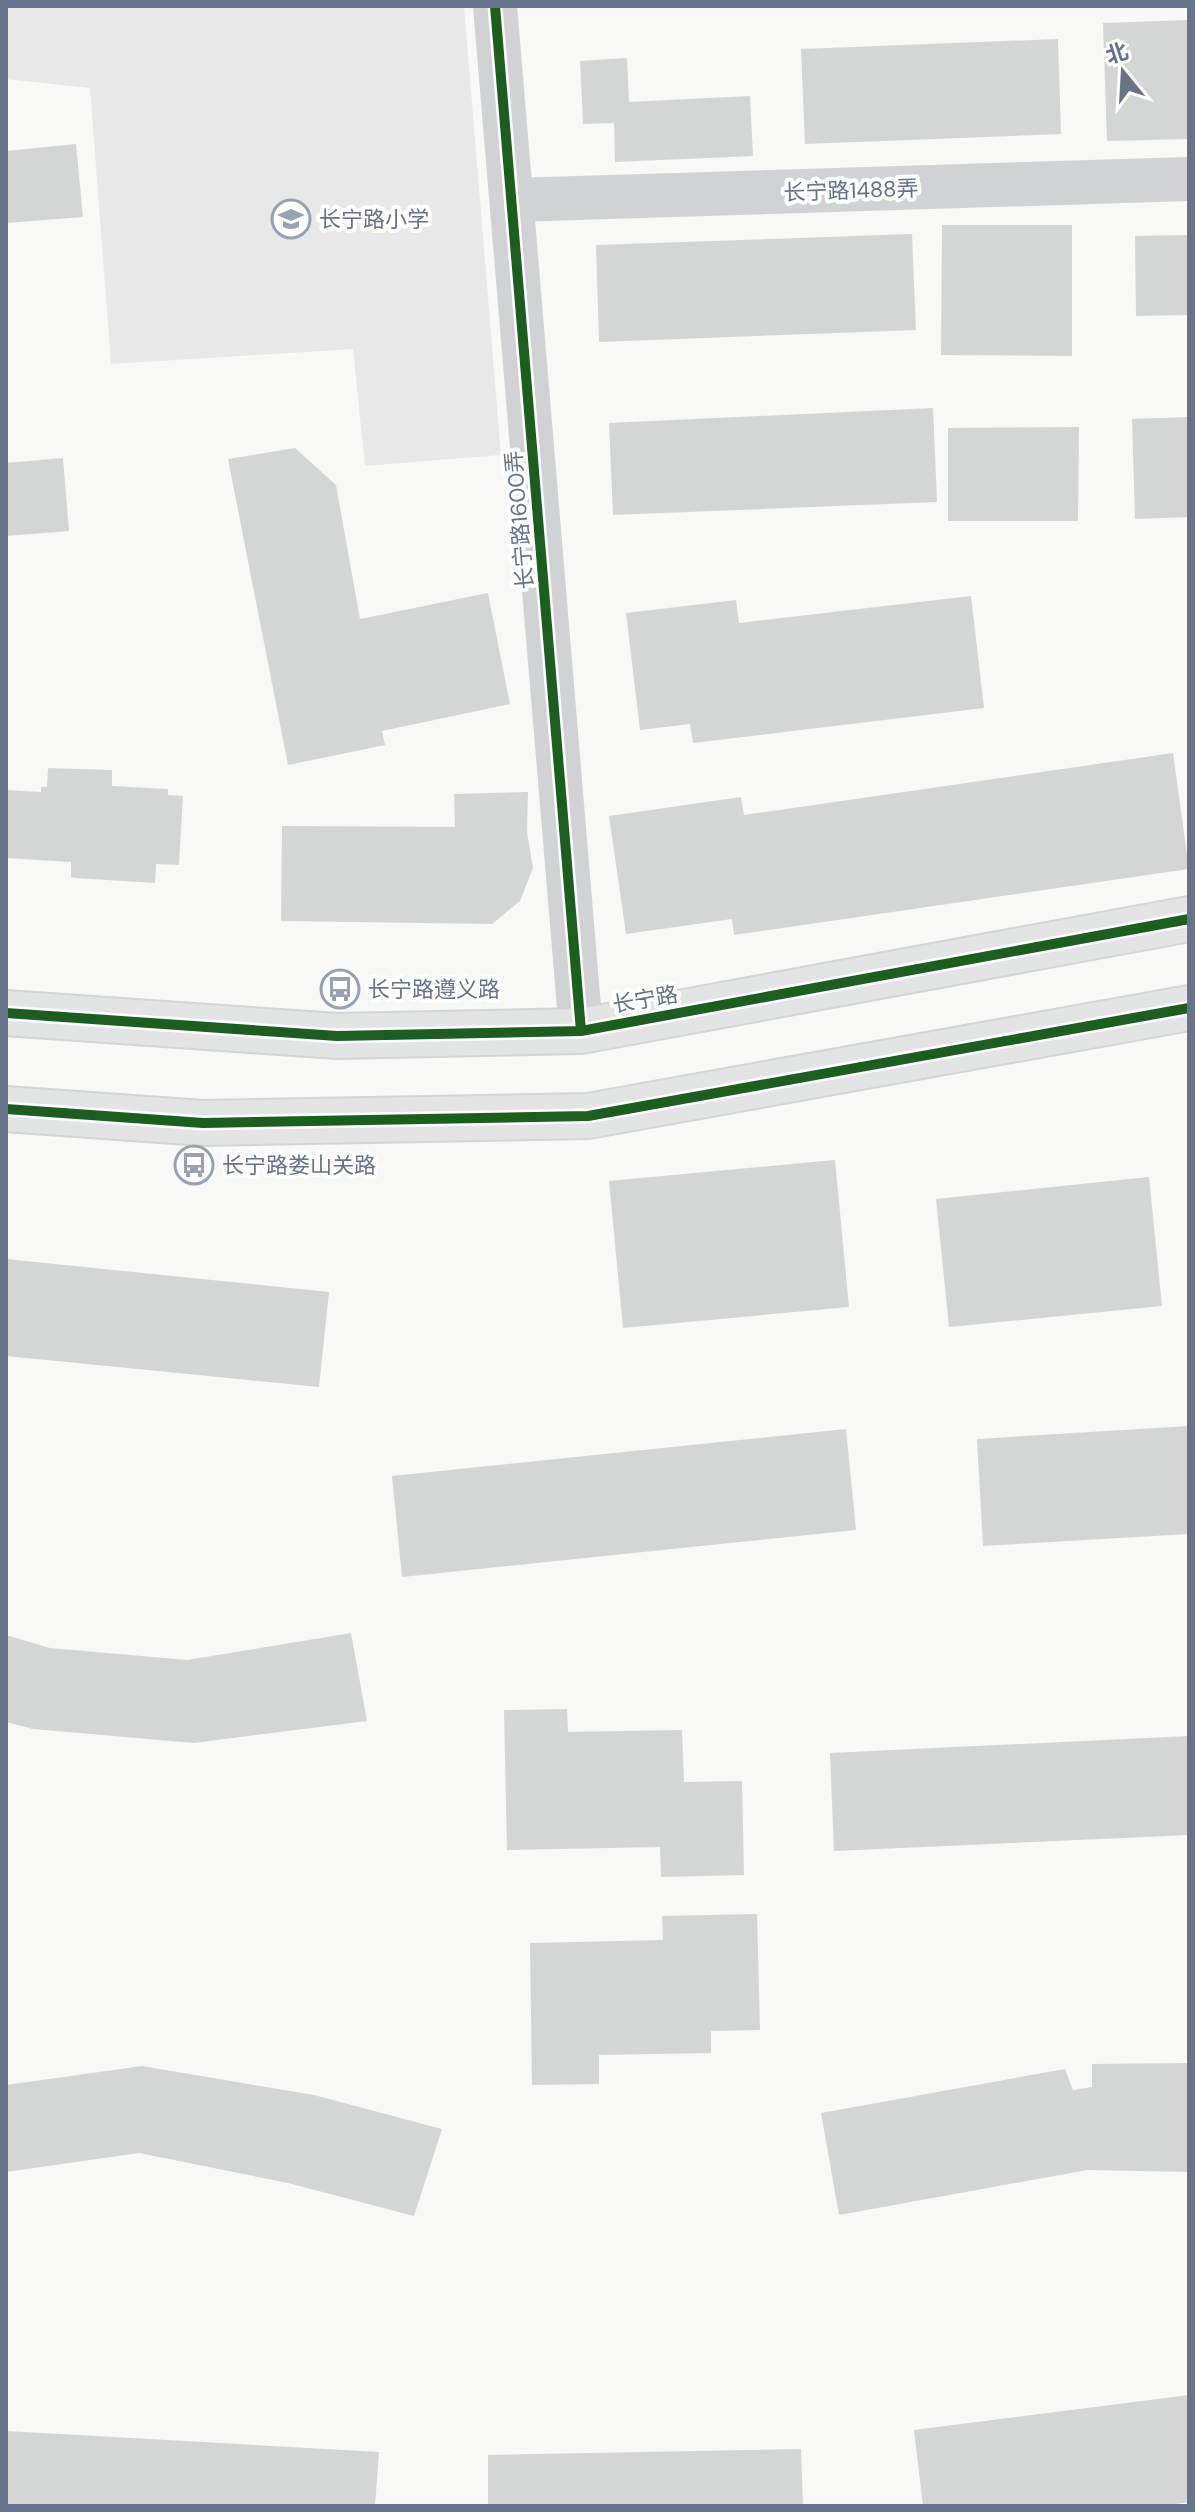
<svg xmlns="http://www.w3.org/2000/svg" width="1195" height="2512" font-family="'DM Sans','Noto Sans SC',sans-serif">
	<rect width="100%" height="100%" fill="#f8f8f7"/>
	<path fill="#e8e8e9" d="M6 6H464L501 455 365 466 353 349 111 364 90 88 6 79Z"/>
	<path fill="#d4d5d5" d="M1189 20V139L1107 141 1103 23Z
		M1058 39 1061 134 805 144 801 49Z
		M627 58 629 102 750 96 753 156 615 162 614 123 583 124 580 61Z
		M76 144 83 217 6 223V151Z
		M942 225H1072V356L941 355Z
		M912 234 916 330 599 342 596 245Z
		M1189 235V315L1136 316 1135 236Z
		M933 408 937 502 613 515 609 423Z
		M1189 417V517L1135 519 1132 419Z
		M1079 427 1078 521H948V428Z
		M295 448 336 485 360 619 488 593 510 704 382 731 385 745 288 765 228 459Z
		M63 458 69 531 6 536V463Z
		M971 596 984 708 693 743 690 724 640 730 626 613 736 600 739 623Z
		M1173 753 1189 869 734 935 732 919 626 934 609 816 741 797 744 815Z
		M48 768 112 770V786L168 789V795L183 796 179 865 156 864 155 883 75 878 71 877V862L6 858V790L41 792V787H47Z
		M528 792 527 832 533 868 520 901 492 924 281 921 282 826 455 827 454 794Z
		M835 1160 849 1307 623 1328 609 1181Z
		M1149 1177 1162 1306 949 1327 936 1199Z
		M6 1259 329 1292 319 1387 6 1356Z
		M1189 1426V1534L983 1546 977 1439Z
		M846 1429 856 1530 402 1577 392 1476Z
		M351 1633 367 1721 194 1743 33 1729 6 1722V1635L50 1648 187 1660Z
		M567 1709 568 1732 682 1730 684 1782 742 1781 744 1875 661 1877 660 1847 507 1850 504 1710Z
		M1189 1736V1835L834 1851 830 1753Z
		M757 1914 760 2030 711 2031V2053L599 2055V2084L532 2085 530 1943 663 1940 662 1916Z
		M1189 2063V2172L1087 2170 839 2215 821 2113 1065 2069 1073 2090 1092 2087V2064Z
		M142 2066 314 2095 442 2129 414 2216 288 2183 139 2153 6 2172V2085Z
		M1189 2395V2502L1161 2506H923L914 2430Z
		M6 2431 379 2452 375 2506H6Z
		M801 2449 803 2506H488V2455Z"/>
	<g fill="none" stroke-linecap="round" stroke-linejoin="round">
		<defs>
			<path id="major" d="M6 1013 337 1036 581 1031 1189 919
				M6 1109 203 1123 588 1116 1189 1008"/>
		</defs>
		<use href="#major" stroke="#d3d5d6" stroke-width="48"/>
		<path stroke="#d1d2d3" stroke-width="44" d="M495 6 581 1031
			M512 200 1189 179"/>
		<use href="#major" stroke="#e3e4e4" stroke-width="44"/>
		<defs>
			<path id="cycleway" d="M495 6 581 1031
				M6 1013 337 1036 581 1031 1189 919
				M6 1109 203 1123 588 1116 1189 1008"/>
		</defs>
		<use href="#cycleway" stroke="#fff" stroke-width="15"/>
		<use href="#cycleway" stroke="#1b5e20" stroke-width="10"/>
	</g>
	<defs>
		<symbol id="school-ring" viewBox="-11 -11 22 22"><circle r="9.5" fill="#fff" stroke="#99a2b0" stroke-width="1.5"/><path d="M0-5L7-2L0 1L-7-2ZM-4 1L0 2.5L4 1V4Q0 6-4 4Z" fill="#99a2b0"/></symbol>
		<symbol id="bus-ring" viewBox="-11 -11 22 22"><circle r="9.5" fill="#fff" stroke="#99a2b0" stroke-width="1.5"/><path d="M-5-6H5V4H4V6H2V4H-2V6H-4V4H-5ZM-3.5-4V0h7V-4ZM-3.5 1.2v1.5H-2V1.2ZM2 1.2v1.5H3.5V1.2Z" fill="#99a2b0"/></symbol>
	</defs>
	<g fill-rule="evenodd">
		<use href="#school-ring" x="269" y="197" width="44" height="44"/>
		<use href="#bus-ring" x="318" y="967" width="44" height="44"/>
		<use href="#bus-ring" x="172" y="1143" width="44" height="44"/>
	</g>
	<g text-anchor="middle" stroke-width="8" stroke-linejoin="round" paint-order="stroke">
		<g font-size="22" fill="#667389" stroke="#fff">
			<text transform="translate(851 190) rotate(-2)" y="8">长宁路1488弄</text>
			<text transform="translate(519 520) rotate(-95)" y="8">长宁路1600弄</text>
			<text transform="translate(645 999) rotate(-10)" y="8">长宁路</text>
		</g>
		<g font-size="22" fill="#667389" stroke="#fff" text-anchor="start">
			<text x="319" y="227">长宁路小学</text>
			<text x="368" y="997">长宁路遵义路</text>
			<text x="222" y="1173">长宁路娄山关路</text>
		</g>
	</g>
	<rect width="1195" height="2512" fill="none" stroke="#667389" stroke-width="16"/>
	<g transform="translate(1123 72) rotate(342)" stroke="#ffffff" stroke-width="6" paint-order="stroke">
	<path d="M0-6L14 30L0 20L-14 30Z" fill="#667389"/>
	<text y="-12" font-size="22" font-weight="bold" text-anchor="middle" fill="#667389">北</text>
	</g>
</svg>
